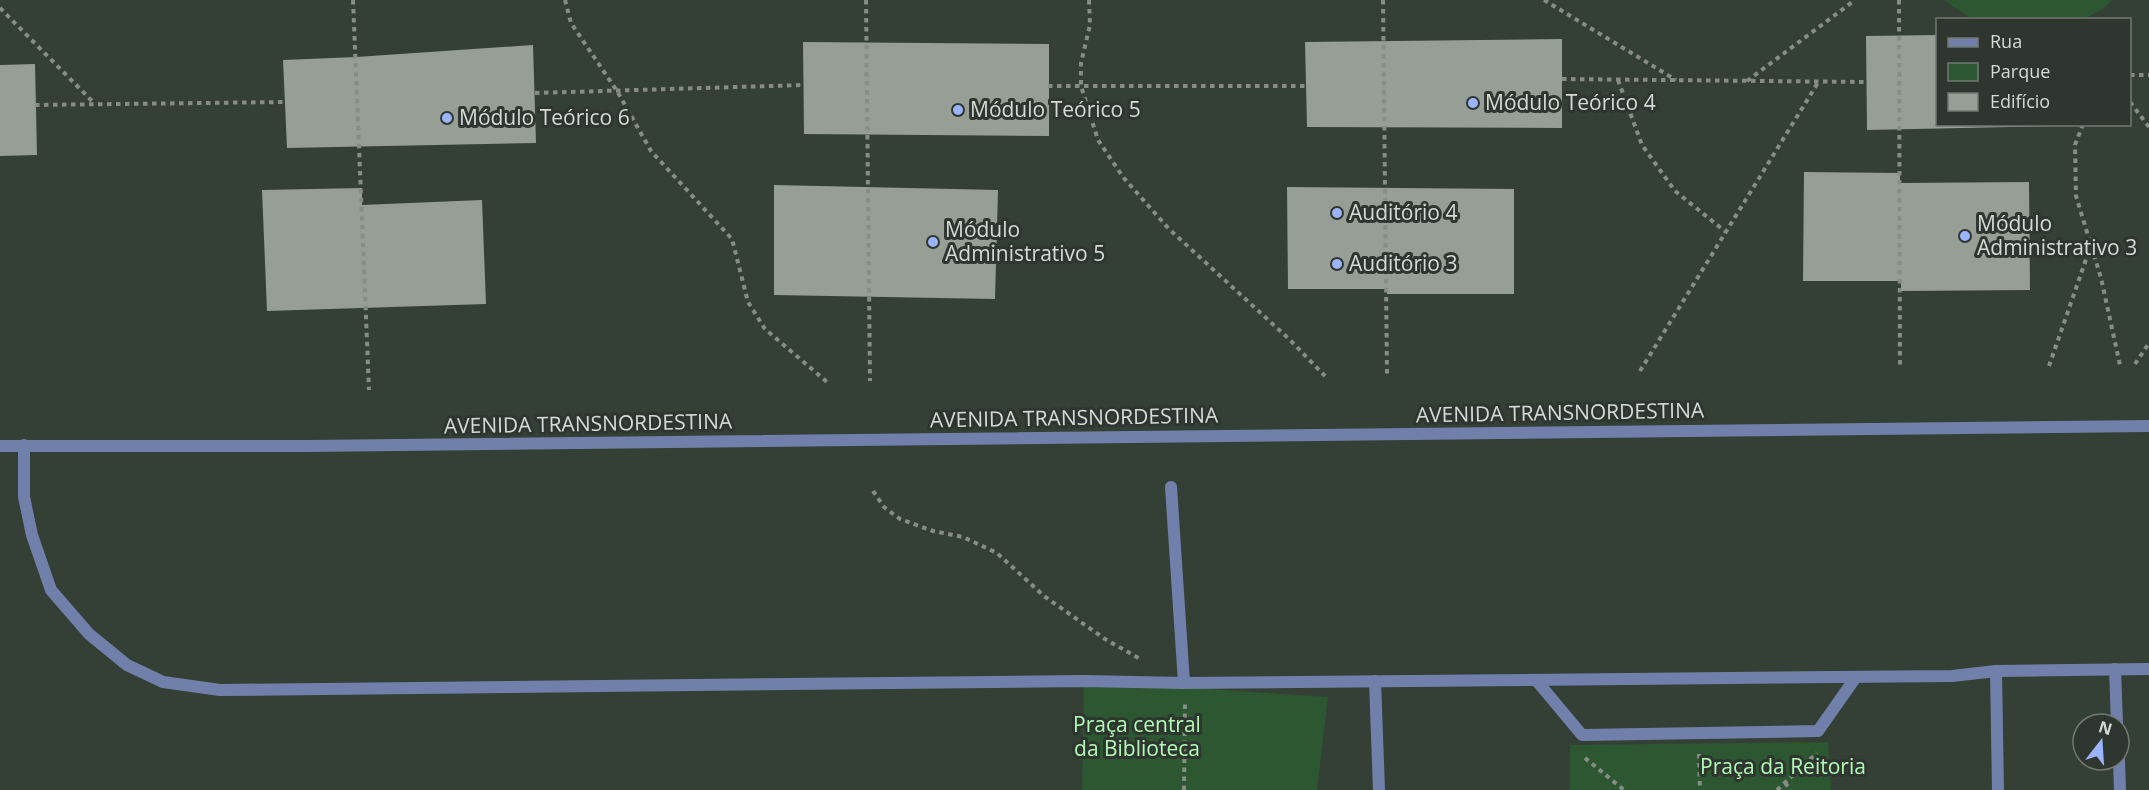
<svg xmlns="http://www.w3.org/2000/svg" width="2149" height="790" font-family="'Open Sans',sans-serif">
	<rect width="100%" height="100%" fill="#2f3630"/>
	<path fill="#344035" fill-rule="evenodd" d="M0 0H2149V790H0ZM1938 20H2130V124H1938ZM2083 724H2119V760H2083Z"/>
	<path fill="#2c5731" d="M1944 0H2112L2104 8 2084 19 1973 20Z
		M1084 681 1328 697 1317 790H1082Z
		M1828 742 1831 790H1570V745Z"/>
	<path fill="#969e96" d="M1938 35V124H2052V126L1867 130 1866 36Z
		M1562 39V128L1307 127 1305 42Z
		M803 42 1049 44V136L804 134Z
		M533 45 536 143 287 148 283 60 356 57Z
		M35 64 37 155 0 156V65Z
		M1804 172 1900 173V183L2029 182 2030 290 1901 291V281H1803Z
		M774 185 998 190 995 299 774 295Z
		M1287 187 1514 189V294H1387V289H1288Z
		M362 188V205L482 200 486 304 267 311 262 190Z"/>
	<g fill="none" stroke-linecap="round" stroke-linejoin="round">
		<path stroke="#878c87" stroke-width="4" stroke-dasharray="4.5 4.5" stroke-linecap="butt" d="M353 0 369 390
			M565 0 571 23 617 91 651 151 732 239 748 302 765 329 827 382
			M866 0 870 381
			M1089 0 1090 25 1081 63V86L1098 140 1123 177 1169 229 1289 339 1325 376
			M1383 0 1387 375
			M1544 0 1676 80
			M1899 0 1900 367
			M0 8 94 103
			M2130 75H2149
			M1562 79 1866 82
			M1618 80 1642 145 1675 191 1726 232
			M1747 81 1855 0
			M1048 86H1306
			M535 93 804 85
			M2130 102 2149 127
			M35 105 285 102
			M2083 124 2075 145 2076 196 2101 278 2120 365
			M2135 364 2149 343
			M2049 366 2091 245
			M1640 371 1819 81
			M873 491 884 507 900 519 933 531 963 537 997 553 1044 596 1105 639 1142 660
			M1699 754 1700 790
			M1585 758 1624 790
			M1785 783 1791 790
			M1184 790 1185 704
			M1777 790 1817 753"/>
		<path stroke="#7180aa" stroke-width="12" d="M1171 487 1184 683
			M2115 669 2117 724
			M1996 671 1998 790
			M1536 680 1582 735 1818 731 1856 677
			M1375 681 1379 790
			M2119 760 2120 790"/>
		<path stroke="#7180aa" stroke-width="12" d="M24 445V497L32 535 51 590 89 634 127 665 163 682 220 690 1084 681 1184 683 1952 676 1996 671 2149 669
			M0 446H309L2149 426"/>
	</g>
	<g fill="#9bb4fd" stroke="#2f3630" stroke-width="2">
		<circle cx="1473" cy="103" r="6"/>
		<circle cx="958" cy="110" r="6"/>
		<circle cx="447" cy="118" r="6"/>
		<circle cx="1337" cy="213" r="6"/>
		<circle cx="1965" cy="236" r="6"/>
		<circle cx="933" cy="242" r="6"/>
		<circle cx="1337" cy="264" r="6"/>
	</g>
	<g text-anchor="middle" stroke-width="6" stroke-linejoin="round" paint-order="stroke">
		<g font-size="21" fill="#d6dad6" stroke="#2f3630" text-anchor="start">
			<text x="1485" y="110">Módulo Teórico 4</text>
			<text x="970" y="117">Módulo Teórico 5</text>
			<text x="459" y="125">Módulo Teórico 6</text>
			<text x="1349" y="220">Auditório 4</text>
			<text x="1977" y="231">Módulo<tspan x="1977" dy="24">Administrativo 3</tspan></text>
			<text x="945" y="237">Módulo<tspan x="945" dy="24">Administrativo 5</tspan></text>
			<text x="1349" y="271">Auditório 3</text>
		</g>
		<g font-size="21" fill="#d6dad6" stroke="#2f3630">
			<text transform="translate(1560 413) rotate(-1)" y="7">AVENIDA TRANSNORDESTINA</text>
			<text transform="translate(1074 418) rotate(-1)" y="7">AVENIDA TRANSNORDESTINA</text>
			<text transform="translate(588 424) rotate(-1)" y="7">AVENIDA TRANSNORDESTINA</text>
		</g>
		<g font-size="21" fill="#b1fab6" stroke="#2f3630">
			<text x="1137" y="732">Praça central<tspan x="1137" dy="24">da Biblioteca</tspan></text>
			<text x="1783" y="774">Praça da Reitoria</text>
		</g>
	</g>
	<rect x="1936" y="18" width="195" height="108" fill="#2f3630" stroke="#727872" stroke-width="1.5"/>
	<rect x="1948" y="38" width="30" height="9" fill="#7180aa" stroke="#727872" stroke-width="1.5"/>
	<text x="1990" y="48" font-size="18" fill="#d6dad6">Rua</text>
	<rect x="1948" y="63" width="30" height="18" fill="#2c5731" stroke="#727872" stroke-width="1.5"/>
	<text x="1990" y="78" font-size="18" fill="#d6dad6">Parque</text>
	<rect x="1948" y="93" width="30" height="18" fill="#969e96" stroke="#727872" stroke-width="1.5"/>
	<text x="1990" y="108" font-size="18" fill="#d6dad6">Edifício</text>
	<g transform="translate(2101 742) rotate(17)"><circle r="28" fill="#2f3630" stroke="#727872" stroke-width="1.5"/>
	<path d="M0-4.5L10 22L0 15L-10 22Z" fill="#9bb4fd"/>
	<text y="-9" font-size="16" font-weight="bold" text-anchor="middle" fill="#d6dad6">N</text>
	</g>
</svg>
